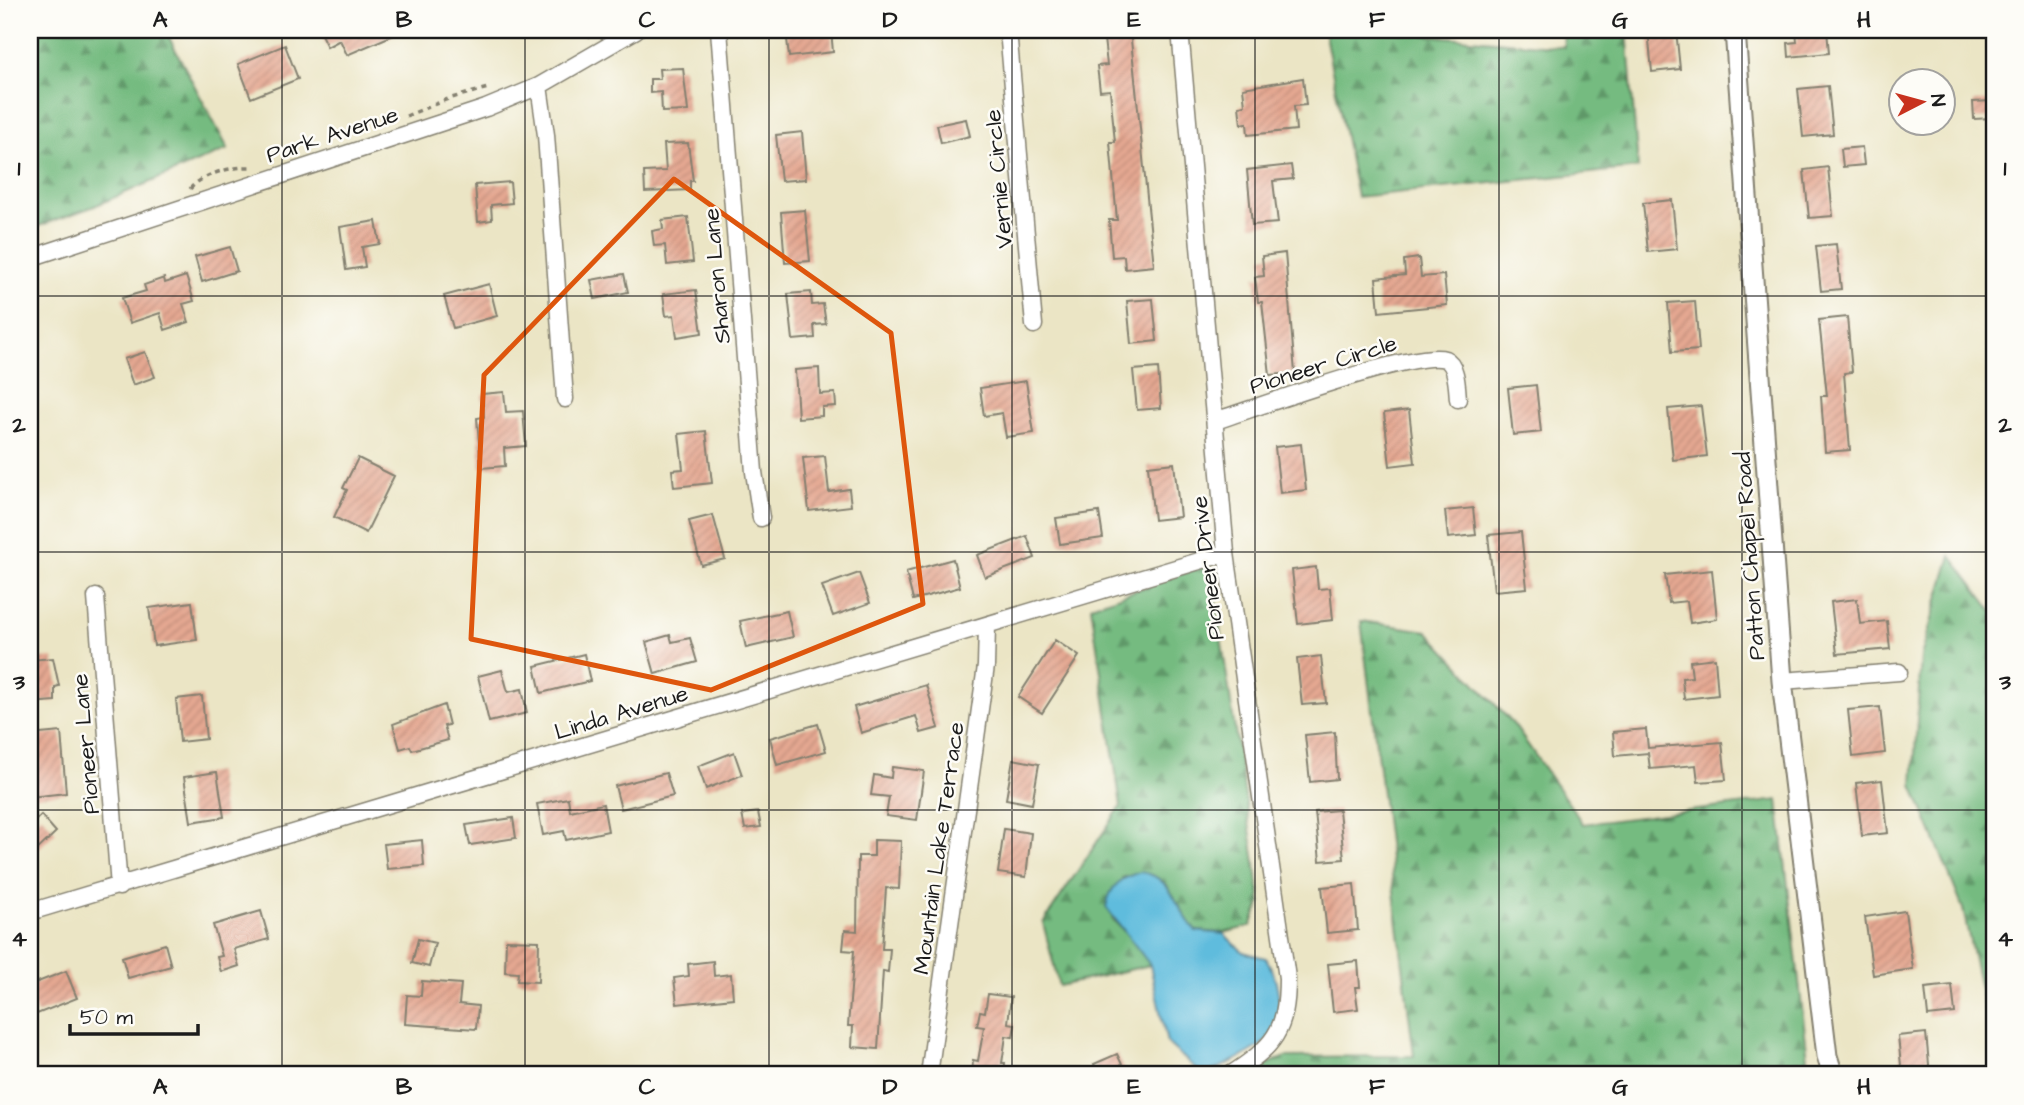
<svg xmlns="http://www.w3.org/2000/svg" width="2024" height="1105" font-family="'Architects Daughter',sans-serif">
	<defs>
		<pattern id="forest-firs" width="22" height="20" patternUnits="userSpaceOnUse" patternTransform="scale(1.75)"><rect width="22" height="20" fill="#74bb80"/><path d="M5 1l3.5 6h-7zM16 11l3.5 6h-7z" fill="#5e9768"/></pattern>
		<pattern id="building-hatch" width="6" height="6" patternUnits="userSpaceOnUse" patternTransform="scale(1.75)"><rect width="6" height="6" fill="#e4a791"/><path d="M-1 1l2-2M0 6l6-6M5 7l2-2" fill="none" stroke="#c38f7c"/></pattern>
	</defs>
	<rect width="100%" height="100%" fill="#fdfcf7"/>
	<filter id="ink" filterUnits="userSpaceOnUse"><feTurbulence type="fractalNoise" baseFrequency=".0143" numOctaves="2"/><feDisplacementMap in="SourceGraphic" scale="14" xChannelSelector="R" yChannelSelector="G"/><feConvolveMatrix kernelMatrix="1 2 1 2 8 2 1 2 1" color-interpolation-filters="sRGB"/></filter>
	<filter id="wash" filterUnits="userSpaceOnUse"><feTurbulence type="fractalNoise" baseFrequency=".00686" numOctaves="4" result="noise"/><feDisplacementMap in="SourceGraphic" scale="28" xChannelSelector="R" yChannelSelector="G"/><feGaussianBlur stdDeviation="1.57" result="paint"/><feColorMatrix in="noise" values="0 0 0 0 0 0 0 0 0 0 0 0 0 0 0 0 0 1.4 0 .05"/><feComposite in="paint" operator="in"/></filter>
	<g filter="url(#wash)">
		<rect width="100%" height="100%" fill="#ebe5c5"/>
		<path fill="url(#forest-firs)" stroke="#486c4e" stroke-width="2" d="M30 30H165L228 149 92 207 30 229Z
			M1324 30H1365L1564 47 1563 30H1627L1638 168 1357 197Z
			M1951 556 1994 613V1042L1991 1040 1963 909 1913 785 1921 656Z
			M1210 564 1261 902 1251 926 1224 933 1196 931C1170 902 1171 861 1122 878L1112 919 1136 943 1150 965 1059 986 1043 923 1121 806 1091 606Z
			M1361 621 1427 631 1514 725 1583 824 1778 800 1808 1059 1711 1075H1241L1285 1057 1414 1056Z"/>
		<path fill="#5fbcdd" stroke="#3e6c7c" stroke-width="2" d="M1140 872C1173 876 1175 908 1196 931L1224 934 1243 952 1266 958C1278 979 1287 1016 1270 1037 1261 1049 1218 1069 1203 1075L1167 1043 1150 965 1106 907C1110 886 1119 879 1140 872Z"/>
		<g id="blocks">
			<path fill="url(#building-hatch)" d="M319 30H405L347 55 340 40 327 47Z
				M786 30H831L833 52 789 57Z
				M1103 30H1130L1154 266 1125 269 1124 256 1112 257 1109 220H1117L1110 142H1115L1110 90 1100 91 1097 66 1107 65Z
				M1648 30H1676L1680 69 1652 72Z
				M1796 30H1827L1829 53 1789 57 1788 43 1797 42Z
				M285 45 298 79 251 98 238 64Z
				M683 68 688 111 662 112 661 92 650 93V79H660L659 69Z
				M1303 78 1306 105 1294 106 1296 130 1248 135 1247 123 1241 124 1239 106 1245 105 1243 88Z
				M1828 86 1833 134 1803 137 1798 89Z
				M1991 101 1992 118 1974 119 1973 102Z
				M966 119 970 136 941 143 937 125Z
				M802 132 806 179 781 181 776 135Z
				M688 143 693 181H690V190L645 192 644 172 666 171 664 144Z
				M1862 147 1864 165 1843 167 1841 149Z
				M1291 165 1293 179 1273 181 1278 223 1252 225 1247 170Z
				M1828 167 1833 216 1809 218 1804 170Z
				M510 182 512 203 491 205 492 220 478 222 475 185Z
				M1672 200 1677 249 1648 252 1643 203Z
				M805 210 810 261 785 263 781 212Z
				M688 217 693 262 667 265 665 245 654 246 652 231 663 229 662 220Z
				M376 221 380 244 362 247 365 267 346 270 340 227Z
				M1836 244 1841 289 1821 291 1816 246Z
				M230 247 237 271 202 282 195 257Z
				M1285 253 1295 373 1270 375 1262 302H1258L1255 277 1264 276 1262 256Z
				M1419 258 1421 277 1444 275 1447 305 1379 312 1376 278 1405 275 1404 260Z
				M624 274 628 292 595 299 591 280Z
				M186 276 194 301 183 304 189 322 165 330 160 313 130 323 122 298 146 291 144 285 164 278 165 283Z
				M489 284 497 316 453 328 444 296Z
				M696 290 702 333 677 337 674 315 666 316 663 294Z
				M811 292 812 305 823 304 826 324 814 325 815 338 793 340 788 294Z
				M1153 299 1157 341 1131 344 1127 301Z
				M1695 301 1699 350 1672 352 1668 303Z
				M1847 317 1852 372 1844 373 1850 450 1825 452 1821 396H1827L1819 320Z
				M145 352 155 377 133 385 124 359Z
				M819 368 820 394 835 393 836 406 822 407V416L798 418 795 370Z
				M1158 368 1161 408 1137 410 1133 370Z
				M1026 381 1034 433 1006 437 1002 413 984 416 980 388Z
				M1536 385 1541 432 1513 435 1508 388Z
				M504 392 506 412 523 411 526 446 504 448 505 466 481 468 477 418 484 417 482 394Z
				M1701 406 1707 456 1673 460 1668 409Z
				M1409 410 1415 463 1390 466 1384 413Z
				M706 431 712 483 674 487 672 470 683 469 679 434Z
				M1301 444 1306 490 1280 493 1275 447Z
				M825 456 829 492 849 489 851 506 809 511 803 458Z
				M358 458 394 476 366 533 334 517 347 490 343 488Z
				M1174 463 1180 517 1154 520 1148 466Z
				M1473 508 1476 535 1448 538 1445 511Z
				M1099 512 1103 538 1060 544 1056 518Z
				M713 515 725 559 701 565 689 521Z
				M1521 532 1527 588 1494 591 1488 535Z
				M1027 536 1035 558 985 577 977 555Z
				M953 559 960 587 913 600 906 572Z
				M1316 567 1318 589 1330 588 1333 620 1298 624 1292 570Z
				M1712 570 1717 619 1690 623 1687 601 1669 603 1665 575Z
				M859 573 870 603 833 616 822 586Z
				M1857 599 1860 624 1887 621 1890 649 1837 654 1831 602Z
				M192 602 197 640 154 646 149 608Z
				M787 611 793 637 746 648 740 621Z
				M670 635 672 642 690 638 697 662 655 674 646 642Z
				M1055 640 1079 656 1042 713 1018 697Z
				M584 654 590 681 541 693 535 666Z
				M1321 656 1326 703 1302 705 1297 659Z
				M53 658 59 686 55 687V701L30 703V660Z
				M1715 658 1718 695 1684 699 1682 678 1692 677 1690 661Z
				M502 670 508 692 522 689 527 713 489 722 478 676Z
				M926 685 939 728 921 733 916 716 861 733 854 707Z
				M202 696 206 739 180 742 176 699Z
				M444 705 449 725 444 726 448 740 412 750 410 746 400 749 393 724Z
				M1880 707 1885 753 1853 757 1848 710Z
				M818 724 826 751 777 765 770 738Z
				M1646 729 1648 748 1722 742 1726 780 1698 782 1696 765 1650 769 1648 753 1615 756 1613 732Z
				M61 732 66 793 30 797V735Z
				M1335 732 1337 779 1310 782 1305 735Z
				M734 752 742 775 706 789 698 766Z
				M1013 759 1039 764 1032 804 1006 799Z
				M892 767 924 771 917 820 886 816 889 797 871 795 874 775 891 778Z
				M217 772 224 817 191 822 184 777Z
				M666 773 673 796 621 809 615 786Z
				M1882 780 1888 833 1862 836 1856 783Z
				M568 798 570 811 603 804 608 831 566 840 564 831 543 835 537 804Z
				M1339 810 1344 859 1320 861 1315 812Z
				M758 812 761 827 745 829 742 814Z
				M41 815 56 832 30 857V826Z
				M513 818 516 838 470 845 466 825Z
				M1004 829 1031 833 1026 877 998 873Z
				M422 840 424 866 387 869 384 844Z
				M874 840 901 841 899 889 886 888 882 949H890L888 972 883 971 878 1049 852 1047 853 1026H848L854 951 843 950 845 930 857 931 858 856H874Z
				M1354 884 1358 930 1327 933 1322 887Z
				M261 911 269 939 234 949 239 966 221 972 217 957 222 956 213 925Z
				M1905 911 1913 969 1873 975 1865 917Z
				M418 939 435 943 429 967 412 963Z
				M506 940 539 941 538 982 517 981 518 973 505 972Z
				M165 944 171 966 128 978 122 957Z
				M713 961 714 976 731 974 733 998 677 1004 674 978 689 976 688 964Z
				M1358 961 1360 987H1355L1358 1009 1333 1012 1328 964Z
				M66 971 77 998 37 1014 30 996V985Z
				M422 981 461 984 459 1004 478 1006 476 1029 405 1024 407 995 421 996Z
				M1952 985 1955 1013 1928 1016 1925 988Z
				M988 994 1011 997 1008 1023 1015 1024 1013 1037 1006 1036 1002 1063H1005L1004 1075H972L973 1060 978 1061 984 1027 977 1026 980 1011 985 1012Z
				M1926 1033 1930 1075H1902L1898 1036Z
				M1117 1054 1127 1075H1099L1094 1064Z"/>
		</g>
	</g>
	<g filter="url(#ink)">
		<use href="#blocks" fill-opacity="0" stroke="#848070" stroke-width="2"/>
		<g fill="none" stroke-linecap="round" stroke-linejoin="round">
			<defs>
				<path id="minor" d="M719 30 754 472 761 518
					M1008 30 1034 325
					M1180 30 1226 553 1287 978C1287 1032 1274 1046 1230 1075
					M539 86 546 135 565 399
					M30 258 486 108 539 86 636 30
					M1215 421C1253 409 1415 349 1445 359 1457 364 1457 388 1458 399
					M96 597 119 887
					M1782 681 1899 672
					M30 912 1226 553
					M929 1075 986 666 987 626"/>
				<path id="tertiary" d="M1735 30 1782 681 1827 1056 1833 1075"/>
			</defs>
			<use href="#minor" stroke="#848070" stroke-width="19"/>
			<use href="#tertiary" stroke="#848070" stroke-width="23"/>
			<path stroke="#848070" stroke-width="3.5" stroke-dasharray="5 5" stroke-linecap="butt" d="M588 37 597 30
				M406 116 448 99 488 88
				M190 189C203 173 234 166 254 167"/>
			<use href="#minor" stroke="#fff" stroke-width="16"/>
			<use href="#tertiary" stroke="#fff" stroke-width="19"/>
		</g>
	</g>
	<path fill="none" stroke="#de560d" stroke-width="5" stroke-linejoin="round" d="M674 179 891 333 923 604 711 690 471 639 484 375Z"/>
	<path fill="none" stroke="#1c1c1c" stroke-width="2" stroke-opacity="0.55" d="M282 30V1075M525 30V1075M769 30V1075M1012 30V1075M1255 30V1075M1499 30V1075M1742 30V1075M30 296H1994M30 552H1994M30 810H1994"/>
	<g text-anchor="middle" stroke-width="5" stroke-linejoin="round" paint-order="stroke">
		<g font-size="23" fill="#1c1c1c" stroke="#fdfcf7">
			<text transform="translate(332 134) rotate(-18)" y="8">Park Avenue</text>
			<text transform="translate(998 179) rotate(-95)" y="8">Vernie Circle</text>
			<text transform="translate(716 276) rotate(-95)" y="8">Sharon Lane</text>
			<text transform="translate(1323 364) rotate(-17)" y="8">Pioneer Circle</text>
			<text transform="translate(1749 556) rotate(-94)" y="8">Patton Chapel Road</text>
			<text transform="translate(1207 568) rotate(-97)" y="8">Pioneer Drive</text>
			<text transform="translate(621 712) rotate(-17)" y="8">Linda Avenue</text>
			<text transform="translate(85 744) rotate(-95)" y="8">Pioneer Lane</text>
			<text transform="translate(938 848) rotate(-82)" y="8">Mountain Lake Terrace</text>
		</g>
	</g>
	<rect width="2024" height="1105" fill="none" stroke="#fdfcf7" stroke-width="77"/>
	<g transform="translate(1922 102) rotate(84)"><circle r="33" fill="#fdfcf7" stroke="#a3a29f" stroke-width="2"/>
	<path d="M0-5L12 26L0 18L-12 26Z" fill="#c8321e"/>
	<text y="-10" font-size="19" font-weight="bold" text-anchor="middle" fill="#1c1c1c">N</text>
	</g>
	<path d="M70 1024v10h128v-10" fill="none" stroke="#1c1c1c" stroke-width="3.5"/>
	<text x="80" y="1024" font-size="21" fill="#1c1c1c" stroke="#fdfcf7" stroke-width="5" paint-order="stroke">50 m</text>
	<rect x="38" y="38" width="1948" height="1028" fill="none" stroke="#1c1c1c" stroke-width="2.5"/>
	<g font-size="23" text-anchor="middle" font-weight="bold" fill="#1c1c1c">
		<text x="160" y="27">A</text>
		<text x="404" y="27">B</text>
		<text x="647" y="27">C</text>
		<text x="890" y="27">D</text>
		<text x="1134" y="27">E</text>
		<text x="1377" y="27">F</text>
		<text x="1620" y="27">G</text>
		<text x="1864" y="27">H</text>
		<text x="19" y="175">1</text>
		<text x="2005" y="175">1</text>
		<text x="19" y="432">2</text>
		<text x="2005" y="432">2</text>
		<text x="19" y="689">3</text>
		<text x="2005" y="689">3</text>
		<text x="19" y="946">4</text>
		<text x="2005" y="946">4</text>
		<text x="160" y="1094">A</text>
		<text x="404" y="1094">B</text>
		<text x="647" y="1094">C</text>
		<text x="890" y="1094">D</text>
		<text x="1134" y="1094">E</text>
		<text x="1377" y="1094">F</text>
		<text x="1620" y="1094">G</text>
		<text x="1864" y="1094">H</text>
	</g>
</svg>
